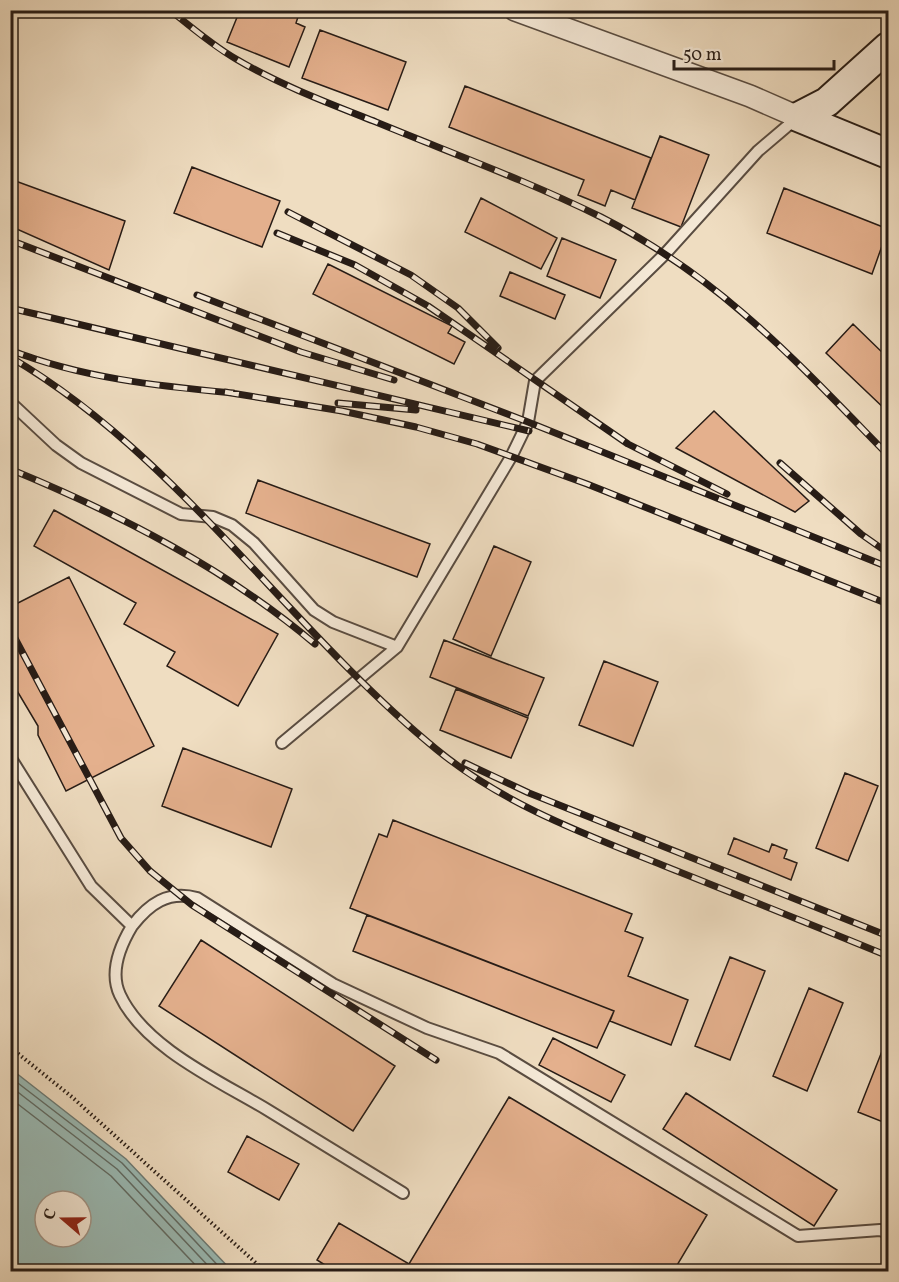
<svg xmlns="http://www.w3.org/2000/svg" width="899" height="1282" font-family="Vollkorn,serif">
	<rect width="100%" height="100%" fill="#efddc1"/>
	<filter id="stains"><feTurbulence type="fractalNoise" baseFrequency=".00333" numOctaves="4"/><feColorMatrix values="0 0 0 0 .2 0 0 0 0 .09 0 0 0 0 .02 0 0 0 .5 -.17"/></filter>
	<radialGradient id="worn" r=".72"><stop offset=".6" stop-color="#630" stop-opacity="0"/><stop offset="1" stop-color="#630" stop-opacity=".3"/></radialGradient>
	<path fill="#9abbb6" stroke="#6c7b76" stroke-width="1.5" fill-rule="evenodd" d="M11 1069 126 1159 232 1271H11ZM45 1201H81V1237H45Z"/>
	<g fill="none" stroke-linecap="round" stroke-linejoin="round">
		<path stroke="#606c66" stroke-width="1.5" d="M10 1077 122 1163 224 1272
			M10 1086 117 1169 214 1272
			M10 1098 111 1176 202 1272"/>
	</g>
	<path fill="#e4b08d" stroke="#271c16" stroke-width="1.5" d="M240 10H281L298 17 296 23 305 27 289 67 227 42Z
		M320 30 406 62 388 110 302 78Z
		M465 86 651 158 635 200 611 190 605 206 578 195 584 180 449 127Z
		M660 136 709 155 681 227 632 208Z
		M192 167 280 201 262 247 174 213Z
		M10 179 125 221 109 270 10 226Z
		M784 188 888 229 872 274 767 233Z
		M481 198 557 238 541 269 465 232Z
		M562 238 616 260 600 298 547 276Z
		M328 264 452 326 448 333 465 342 454 364 313 294Z
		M510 272 565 295 555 319 500 296Z
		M853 324 888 358V412L826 353Z
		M714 411 809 501 795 512 676 448Z
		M258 480 430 544 417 577 246 513Z
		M54 510 278 634 238 706 167 666 175 652 124 624 136 603 34 546Z
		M494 546 531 562 491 656 453 639Z
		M69 577 154 746 66 791 38 735V726L10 679V607Z
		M444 640 544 678 528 716 430 677Z
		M604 661 658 682 633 746 579 725Z
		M456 689 528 718 511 758 440 730Z
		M183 748 292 789 271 847 162 806Z
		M845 773 878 786 848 861 816 848Z
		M393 820 632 914 625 931 643 938 628 976 688 1000 671 1045 610 1021 614 1011 350 908 379 834 387 837Z
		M734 838 769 852 772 844 787 850 784 858 797 863 791 880 728 854Z
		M367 915 614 1011 597 1048 353 951Z
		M201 940 395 1066 353 1131 159 1006Z
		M730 957 765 971 730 1060 695 1046Z
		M809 988 843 1003 807 1091 773 1076Z
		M888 1036V1124L858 1112Z
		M553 1038 625 1075 611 1102 539 1065Z
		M686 1093 837 1190 814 1226 663 1129Z
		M509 1097 707 1215 673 1272H336L317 1260 339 1223 409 1264Z
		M247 1136 299 1164 279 1200 228 1172Z"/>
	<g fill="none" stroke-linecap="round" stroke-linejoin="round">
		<defs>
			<path id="lane" d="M10 402 56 445 81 463 181 514 213 517 232 525 254 543 314 610 333 622 397 647
				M282 743 397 647 511 457 528 422 535 381 665 254 758 151 798 117
				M10 757 91 886 132 926C149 904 168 890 197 898L333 984 427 1028 499 1053 798 1236 880 1230 888 1233
				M132 926C120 946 109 972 120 995 144 1047 219 1081 266 1109 312 1137 357 1165 403 1193"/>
			<path id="street" d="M515 10 750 96 798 117"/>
			<path id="secondary" d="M798 117 827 102 888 47
				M798 117 888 154"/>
		</defs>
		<use href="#lane" stroke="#594c41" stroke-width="14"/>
		<use href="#street" stroke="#594c41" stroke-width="24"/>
		<use href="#secondary" stroke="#271c16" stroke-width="32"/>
		<path stroke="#271c16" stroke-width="4" stroke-dasharray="1.5 3" stroke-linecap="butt" d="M11 1048 72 1097 266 1272"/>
		<use href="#lane" stroke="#f5e9d7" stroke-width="10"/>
		<use href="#street" stroke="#f5e9d7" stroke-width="21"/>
		<use href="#secondary" stroke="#f5e9d7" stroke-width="28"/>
		<defs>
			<path id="rail" d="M170 10C191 27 212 45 236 59 280 85 328 103 376 122 451 153 528 181 601 217 721 278 796 361 888 455
				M288 212 411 275 458 308 498 348
				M277 233 355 265 428 306 628 444 727 494
				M10 240 301 352 394 380
				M197 295 528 422 888 567
				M10 308 529 431
				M10 350C82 378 157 386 233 393
				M10 357C178 455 287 627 436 749 503 804 582 833 662 865 737 895 813 925 888 956
				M225 392 342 411 416 427 477 444 587 484 888 604
				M338 403 416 410
				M780 463 861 534 888 553
				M10 469C119 514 225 568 315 644
				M10 629 121 838 150 871 192 905 436 1060
				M465 763 529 793 888 936"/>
		</defs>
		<use href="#rail" stroke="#271c16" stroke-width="7"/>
		<use href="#rail" stroke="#f5e9d7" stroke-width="4.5" stroke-dasharray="14" stroke-linecap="butt"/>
	</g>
	<rect width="899" height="1282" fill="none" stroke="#efddc1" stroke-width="36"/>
	<rect x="12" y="12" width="875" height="1258" fill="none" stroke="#271c16" stroke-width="3"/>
	<rect x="18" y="18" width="863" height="1246" fill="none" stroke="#271c16" stroke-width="1.5"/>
	<g transform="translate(63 1219) rotate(290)"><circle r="28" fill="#f5e9d7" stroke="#a3978a" stroke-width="1.5"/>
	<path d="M0-4.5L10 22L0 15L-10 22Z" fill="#8f2418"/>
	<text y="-9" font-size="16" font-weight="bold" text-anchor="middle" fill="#271c16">С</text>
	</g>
	<path d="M674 60v9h160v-9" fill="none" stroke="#271c16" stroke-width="3"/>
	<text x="683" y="60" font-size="18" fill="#271c16" stroke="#f5e9d7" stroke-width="4.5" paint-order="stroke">50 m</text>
	<rect width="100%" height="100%" filter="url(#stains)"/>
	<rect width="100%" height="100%" fill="url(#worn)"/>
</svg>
